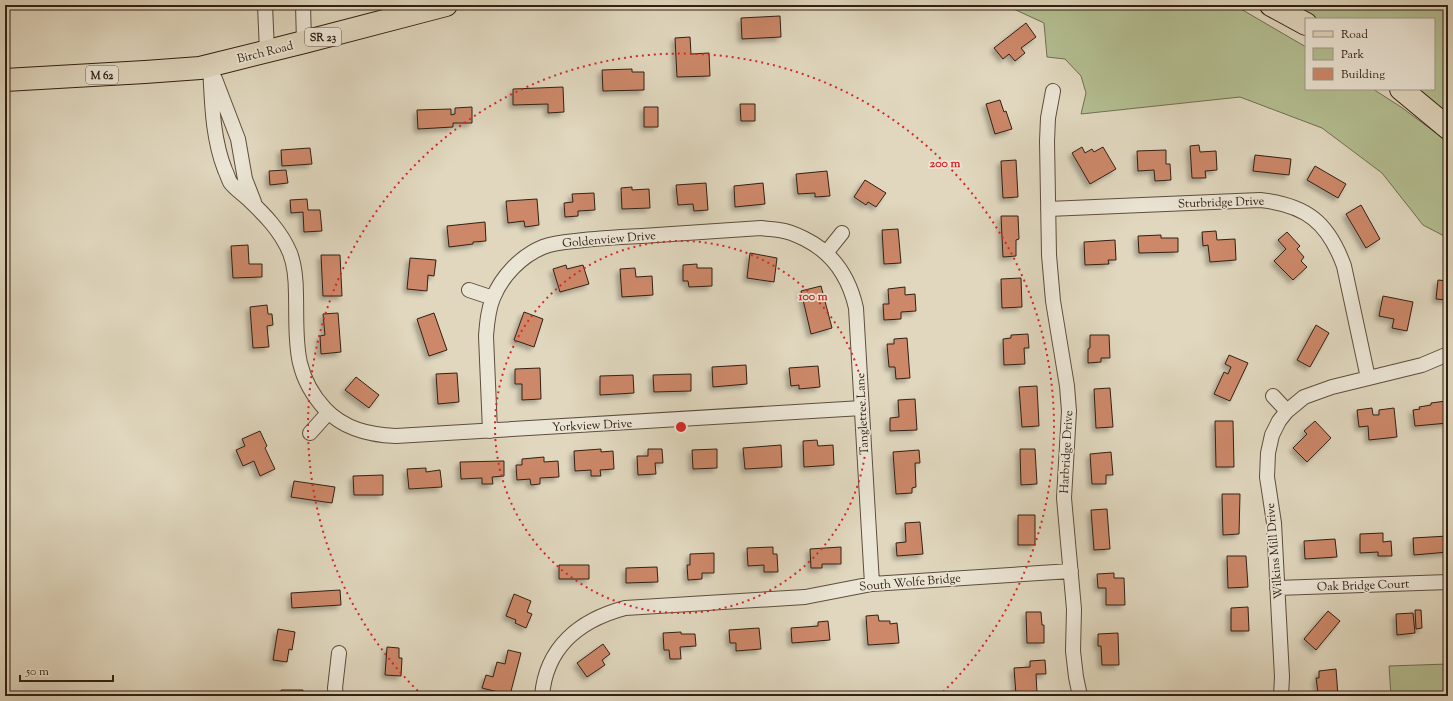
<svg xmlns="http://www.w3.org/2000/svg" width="1453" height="701" font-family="'Sorts Mill Goudy',serif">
	<defs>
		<filter id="shadow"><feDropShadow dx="-3.5" dy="3.5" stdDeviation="2" flood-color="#0004"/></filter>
	</defs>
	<rect width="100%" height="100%" fill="#e0d7be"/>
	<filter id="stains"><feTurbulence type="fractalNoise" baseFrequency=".005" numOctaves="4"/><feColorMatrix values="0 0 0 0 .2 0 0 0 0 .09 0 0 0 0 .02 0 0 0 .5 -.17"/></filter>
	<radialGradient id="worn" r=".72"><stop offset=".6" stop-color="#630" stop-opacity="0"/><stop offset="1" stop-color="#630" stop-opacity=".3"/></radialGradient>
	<path fill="#b3be91" stroke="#726f52" d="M1005 5H1234L1306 47V89H1373L1401 107 1440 136 1448 145V238L1423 225 1382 173 1322 128 1240 97 1081 114 1086 93 1081 76 1065 59 1047 57 1044 23Z
		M1296 5H1448V114L1417 89H1434V19H1318Z
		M1448 664V696H1391L1389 666Z"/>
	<path fill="#cc8869" stroke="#322012" filter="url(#shadow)" d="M780 16 781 37 742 39 741 18Z
		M1026 23 1036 37 1021 48 1025 53 1015 61 1009 54 1003 59 994 48Z
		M690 37 691 54 709 53 710 76 677 77 675 38Z
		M632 69V72H644V90L603 91 602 70Z
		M563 87 564 112 548 113V104L513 105V89Z
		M1000 100 1004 112 1006 111 1012 129 995 134 986 104Z
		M740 104H755V121H741Z
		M472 107V123H453V127L418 129 417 110 451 109V115L455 114V108Z
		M644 107H658V127H644Z
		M1199 145 1200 152 1216 151 1217 170 1205 171 1206 178H1192L1190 146Z
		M1082 147 1085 153 1092 149 1094 152 1103 147 1116 169 1090 184 1072 153Z
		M310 148 312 164 282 166 281 150Z
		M1166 150V164H1170L1171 180 1155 181 1154 170 1138 171 1137 151Z
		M1255 155 1291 159 1289 175 1253 171Z
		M1016 160 1018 197 1003 198 1001 161Z
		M1315 166 1346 184 1338 198 1307 180Z
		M286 170 288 183 270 185 269 171Z
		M827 171 830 196 815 197V193L798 194 796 174Z
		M865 180 886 193 876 207 868 202 866 205 854 197Z
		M706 183 708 210 694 211 693 204 678 205 676 185Z
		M763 183 765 204 735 207 734 186Z
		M632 187V190L649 189 650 208 622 209 621 188Z
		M594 193 595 210 578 211V216L565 217 564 203 573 202 572 194Z
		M307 199 308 210H320L322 231 304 232 303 212 291 213 290 200Z
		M537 199 539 225 525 227 524 221 508 223 506 201Z
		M1361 205 1380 239 1366 248 1346 214Z
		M1001 216H1018L1019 239 1016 240V256L1003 257Z
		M485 222 486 241 473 242V244L449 247 447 226Z
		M898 229 901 263 884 264 882 230Z
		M1216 231 1217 240 1235 239 1236 260 1210 262 1208 245 1203 246 1202 232Z
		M1287 232 1300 246 1297 249 1304 257 1301 261 1307 267 1293 280 1274 261 1286 249 1278 240Z
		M1161 235V238H1178V252L1139 253 1138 236Z
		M1115 240 1116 260H1108L1109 264 1085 265 1084 242Z
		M248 245 249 264H262V277L233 278 231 246Z
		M750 253 777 258 774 282 747 278Z
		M321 255H340L342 296H323Z
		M410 258 436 260 434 276 428 275 427 291 407 289Z
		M697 264V268H712V286L689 287 688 281H683V265Z
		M566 265 567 269 583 265 589 284 560 292 553 269Z
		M635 268 636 277 652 276 653 295 622 297 620 269Z
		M1021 278 1022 307 1002 308 1001 279Z
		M1438 280 1448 281V300L1436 299Z
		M821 286 832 328 811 334 801 291Z
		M905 287V295L915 294 916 311 901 312V319L884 320 883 304H889L888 289Z
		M1383 296 1413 302 1407 331 1392 328 1394 319 1379 316Z
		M267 305 268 314H272L273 325 267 326 269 347 253 348 250 307Z
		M524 312 543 319 534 347 514 340Z
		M338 313 341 352 321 354 320 336 325 335 323 314Z
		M434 313 447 350 429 356 417 319Z
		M1316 325 1329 333 1310 367 1297 360Z
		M1028 334 1029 348H1024L1025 364 1004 365 1003 339 1011 338V335Z
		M1090 335H1109L1110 358H1101V362L1088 363V349L1090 348Z
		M907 338 910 378 896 379 895 367H889L887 344H894V339Z
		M1229 355 1248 363 1230 401 1214 394 1224 372 1228 374 1231 367 1225 364Z
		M746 365 747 384 713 387 712 367Z
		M818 366 820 387 799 389V385L791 386 789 368Z
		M540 368 541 399 522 400V384H515V369Z
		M457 373 459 402 438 404 436 374Z
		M691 374V391L654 392 653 375Z
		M633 375 634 393 600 395V376Z
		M356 377 379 395 369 408 345 390Z
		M1037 386 1039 426 1022 427 1019 387Z
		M1110 388 1113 427 1096 428 1094 389Z
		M915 399 917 430 890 431V418L899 417 898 400Z
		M1446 401 1448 423 1415 426 1413 410 1420 409 1419 407 1431 405V403Z
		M1372 408 1373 415H1379V410L1394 408 1397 437 1369 440 1368 426 1359 427 1357 410Z
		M1215 421H1233L1234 467H1216Z
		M1315 421 1331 438 1307 462 1293 448 1307 434 1304 431Z
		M260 431 267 446 265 448 275 469 260 476 254 461 243 466 236 450 245 446 242 439Z
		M817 440 818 446 833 445 834 465 804 467 803 441Z
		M781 445 782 467 745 469 743 448Z
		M601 449V452L613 451 614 469 600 470 601 476H591V470L575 471 574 451Z
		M648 449H662L663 463H655L656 474 638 475 637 456H648Z
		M717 449V468L693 469 692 450Z
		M1020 449H1035L1037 484 1021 485Z
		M919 450 920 463H915L916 487 912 488V493L896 494 893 452Z
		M1111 452 1113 475H1106V484H1092L1090 454Z
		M544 457V462L558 461 559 477 540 478V484L531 485 530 479 517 480 516 465H522V459Z
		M504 461V476L492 477 493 484H482V478L461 479 460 462Z
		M426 468V472L440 470 442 487 409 489 407 469Z
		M383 475V495H354L353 476Z
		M294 481 335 487 332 503 291 497Z
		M1222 494H1240L1239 534 1223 535Z
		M1107 509 1110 549 1094 550 1091 510Z
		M1018 515H1035V545H1018Z
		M920 522 923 554 897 556 896 543 906 542 905 523Z
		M1383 533V542L1391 541 1392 556H1378V552L1360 553V534Z
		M1448 536V552L1414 555 1413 538Z
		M1335 539 1337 557 1305 559 1304 541Z
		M773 547V554H777L778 572H764V565L748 566 747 548Z
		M841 547V564H822V568H811L810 549Z
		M714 553V573H702V579L688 580 687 565H690V554Z
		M1227 556H1246L1248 587 1228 588Z
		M559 565H589V579H559Z
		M657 567 658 582 626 583V568Z
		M1114 573V578H1124L1125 605H1106V588H1098L1097 574Z
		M340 590 341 605 292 608 291 593Z
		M514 594 531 601 527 612 532 614 526 628 515 623 516 620 506 616Z
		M1248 607 1249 631H1231V608Z
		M1415 610H1421L1422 628 1416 629Z
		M1328 611 1340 621 1316 650 1304 639Z
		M1026 612H1041L1042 625H1044V643H1027Z
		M1413 613 1415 633 1397 635 1396 614Z
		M878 615 879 621H890V624L897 623 899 643 868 645 866 616Z
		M828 621 830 640 792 643 791 628 818 626V622Z
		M759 628 761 649 736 651V643H730L729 630Z
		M278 629 295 632 292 650 289 649 287 662 273 660Z
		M681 632V634H695L696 646 680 647 681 659H670L669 650H664L663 633Z
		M1118 633 1119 665H1102L1101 646H1098V634Z
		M603 644 610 654 602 660 605 665 587 677 577 663Z
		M387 647 399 648V658H402L401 676 385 675Z
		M508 650 521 653 510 695 482 688 486 675 493 677 497 662 505 664Z
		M1045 660 1046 674H1036L1037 693 1016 695 1014 668 1030 667V661Z
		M1336 669 1338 696H1309V693L1318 692 1316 678H1319V671Z
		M281 690H303V696H281Z"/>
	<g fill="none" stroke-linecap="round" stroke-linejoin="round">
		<defs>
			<path id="minor" d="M265 5 267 51
				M303 5 304 42
				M210 66C212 101 212 137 225 170 227 174 228 178 230 182 234 188 242 193 247 198 264 214 281 231 290 253 295 266 296 281 296 295 297 340 292 373 325 409 344 429 369 435 396 436L862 408
				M215 79 238 139 245 179 254 202
				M1053 91 1048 118 1047 141 1049 255 1053 301 1067 386 1069 411 1064 498 1074 609 1073 651 1076 677 1080 696
				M1048 209 1260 200C1306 205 1328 222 1344 266L1368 378
				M826 253 842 233
				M469 290 493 298
				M1273 396 1287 411
				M490 431 486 336C487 323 488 310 493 298 502 276 521 256 543 247 553 243 565 242 576 241 598 238 620 237 642 236 682 233 721 231 761 228 767 229 773 229 779 230 788 231 797 235 805 239 833 253 849 277 856 308L872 584
				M310 433 328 413
				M1277 588 1448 582
				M336 696 335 688 339 653
				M542 696C546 647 580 620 625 608L805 597 872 584 1071 571
				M1281 696 1282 677 1274 523 1267 477 1268 453 1272 435 1279 421 1287 411 1304 397 1332 387 1422 365 1448 354"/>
			<path id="primary" d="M1271 5 1306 24
				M5 80 145 72 200 68 304 42 446 5
				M1401 89 1448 128"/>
		</defs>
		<use href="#minor" stroke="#5e4e3d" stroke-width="16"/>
		<use href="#primary" stroke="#322012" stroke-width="24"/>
		<use href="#minor" stroke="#ebe5d5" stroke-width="14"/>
		<use href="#primary" stroke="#e0d7be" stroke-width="22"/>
	</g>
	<g fill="none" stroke="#d62828" stroke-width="2" stroke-dasharray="2 4">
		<circle cx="681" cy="427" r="186"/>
		<path d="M422 695A373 373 0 1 1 940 695"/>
	</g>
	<g text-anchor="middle" stroke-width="3.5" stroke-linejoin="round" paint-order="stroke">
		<g fill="#ebe5d5" stroke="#6a5b4c" stroke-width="1">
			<rect x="305" y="28" width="36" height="18" rx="3"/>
			<rect x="86" y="66" width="32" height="18" rx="3"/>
		</g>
		<g font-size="11" font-weight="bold" fill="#322012">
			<text x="323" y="41">SR 23</text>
			<text x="102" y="79">M 62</text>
		</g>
		<g font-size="12" fill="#322012" stroke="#ebe5d5">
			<text transform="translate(265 52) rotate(-14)" y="4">Birch Road</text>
			<text transform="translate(1221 202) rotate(-2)" y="4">Sturbridge Drive</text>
			<text transform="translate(609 239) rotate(-5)" y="4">Goldenview Drive</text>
			<text transform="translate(862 414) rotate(-93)" y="4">Tangletree Lane</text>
			<text transform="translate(592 425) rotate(-3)" y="4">Yorkview Drive</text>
			<text transform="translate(1066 452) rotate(-87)" y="4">Harbridge Drive</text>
			<text transform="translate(1274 551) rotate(-95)" y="4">Wilkins Mill Drive</text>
			<text transform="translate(910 582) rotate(-5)" y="4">South Wolfe Bridge</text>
			<text transform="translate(1363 585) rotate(-2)" y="4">Oak Bridge Court</text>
		</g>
	</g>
	<circle cx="681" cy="427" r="6" fill="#d62828" stroke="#ebe5d5" stroke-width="2"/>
	<g font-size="12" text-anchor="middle" font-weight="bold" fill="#d62828" stroke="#ebe5d5" stroke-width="3.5" stroke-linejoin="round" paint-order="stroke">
		<text x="945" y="167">200 m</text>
		<text x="813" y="300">100 m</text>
	</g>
	<rect width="1453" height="701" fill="none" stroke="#e0d7be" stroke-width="20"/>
	<rect x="6" y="6" width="1441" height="689" fill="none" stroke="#322012" stroke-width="2"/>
	<rect x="10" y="10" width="1433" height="681" fill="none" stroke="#322012"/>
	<rect x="1305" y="18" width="130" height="72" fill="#ebe5d5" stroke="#a19687"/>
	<rect x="1313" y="31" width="20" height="6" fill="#e0d7be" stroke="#a19687"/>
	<text x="1341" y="38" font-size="12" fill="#322012">Road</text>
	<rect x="1313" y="48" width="20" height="12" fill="#b3be91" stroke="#a19687"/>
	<text x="1341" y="58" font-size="12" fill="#322012">Park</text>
	<rect x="1313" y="68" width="20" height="12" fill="#cc8869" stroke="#a19687"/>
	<text x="1341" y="78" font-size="12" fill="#322012">Building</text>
	<path d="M20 675v6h93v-6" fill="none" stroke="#322012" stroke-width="2"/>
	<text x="26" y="675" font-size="12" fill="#322012" stroke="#ebe5d5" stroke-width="3" paint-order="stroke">50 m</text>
	<rect width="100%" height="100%" filter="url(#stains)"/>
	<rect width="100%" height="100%" fill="url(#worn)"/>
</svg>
